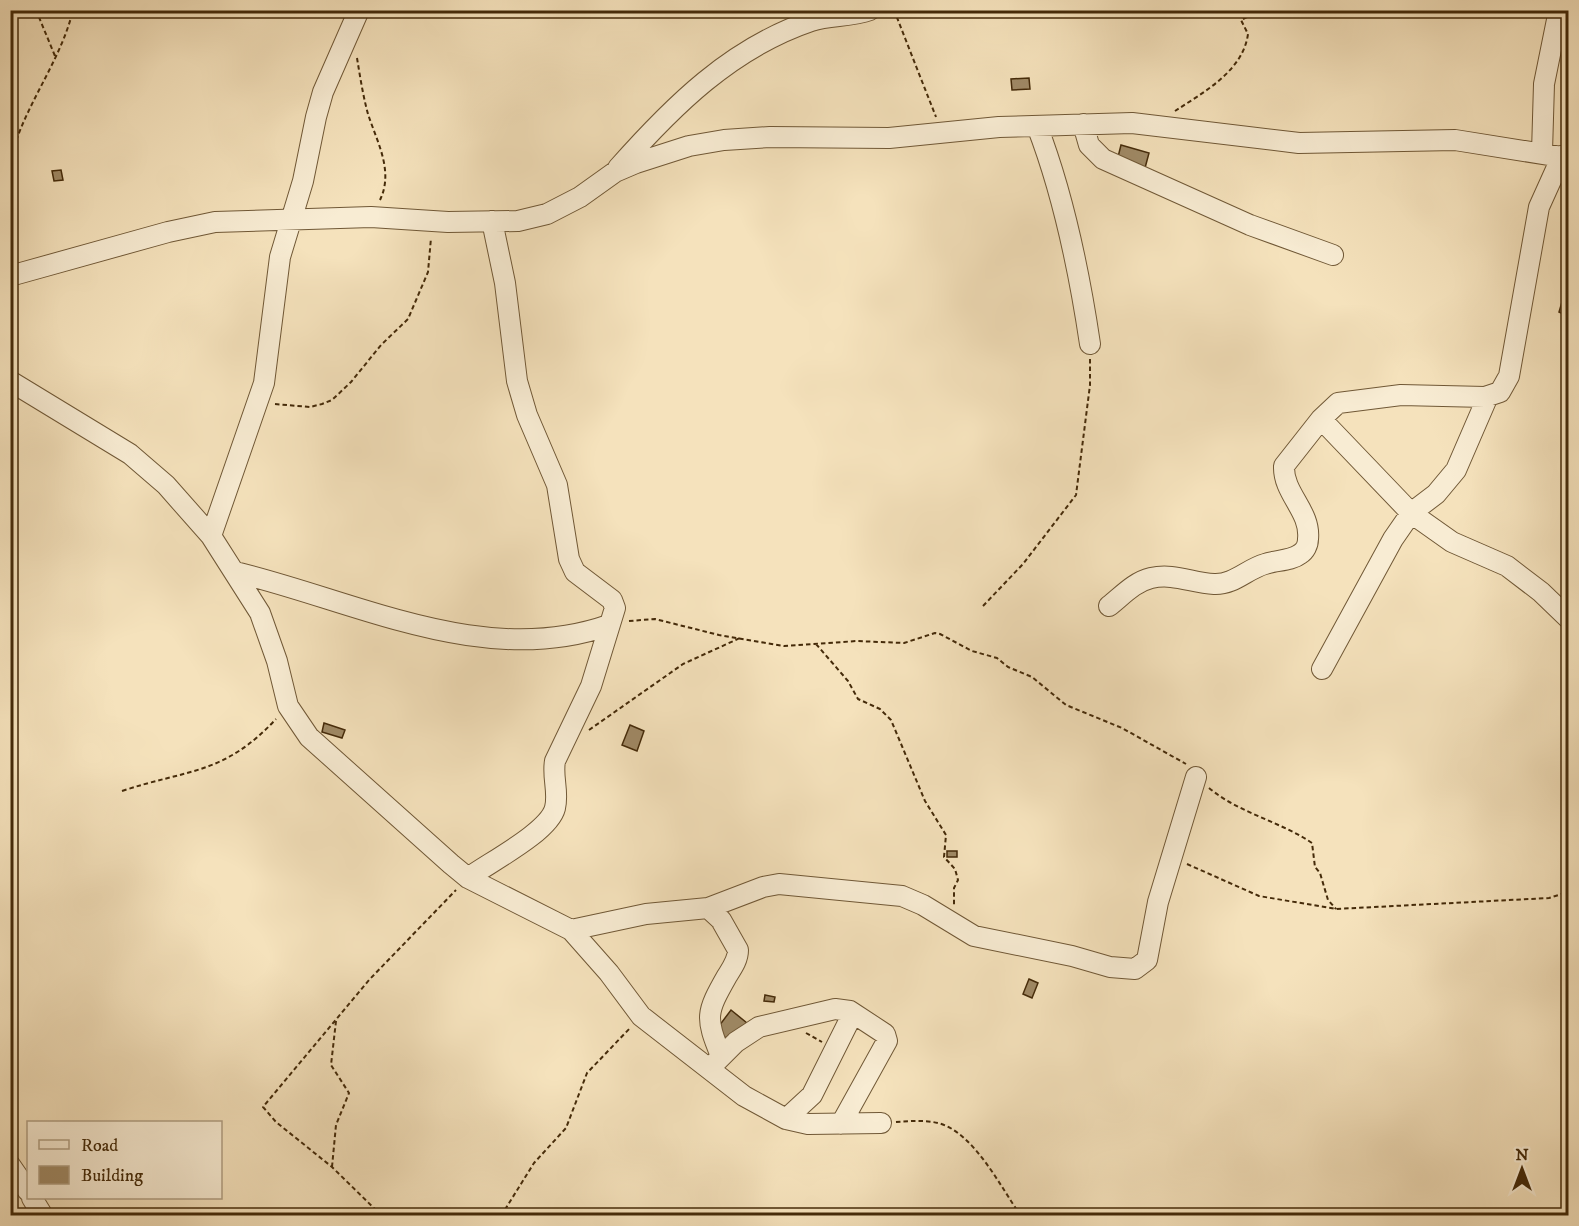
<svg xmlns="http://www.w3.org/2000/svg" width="1579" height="1226" font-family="'IM FELL DW Pica',serif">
	<rect width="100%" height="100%" fill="#f5e2bc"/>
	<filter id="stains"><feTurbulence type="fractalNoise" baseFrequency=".00333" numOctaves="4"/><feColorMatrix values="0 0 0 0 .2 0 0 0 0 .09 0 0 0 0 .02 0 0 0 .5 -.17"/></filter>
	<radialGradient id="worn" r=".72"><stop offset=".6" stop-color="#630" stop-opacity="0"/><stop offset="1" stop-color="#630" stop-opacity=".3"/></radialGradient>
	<path fill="#a08a66" stroke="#442a09" stroke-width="1.5" d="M1029 78 1030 89 1012 90 1011 79Z
		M1121 145 1149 153 1145 168 1117 161Z
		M61 170 63 180 54 181 52 171Z
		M1562 302 1568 304V316L1559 312Z
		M324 723 345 730 342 738 322 732Z
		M630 725 644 731 637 751 622 745Z
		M947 851H957V857H947Z
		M1029 979 1038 983 1032 998 1023 994Z
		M765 995 775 997 774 1002 764 1001Z
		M731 1010 747 1023 731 1042 716 1030Z"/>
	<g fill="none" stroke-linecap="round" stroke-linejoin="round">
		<defs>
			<path id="minor" d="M1083 124 1089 145 1103 159 1250 225 1333 255
				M1037 126C1064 196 1079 270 1090 344
				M1542 152 1544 84 1559 10
				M618 168C673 106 731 48 811 21 830 15 851 17 870 10
				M10 276 168 232 215 222 371 217 448 222 518 221 547 214 580 197 615 172 636 163 689 146 724 140 770 137 889 138 999 127 1132 123 1299 143 1455 140 1568 158
				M10 381 130 454 166 485 211 536 260 613 277 661 288 706 309 737 451 864 468 878 571 930 609 973 641 1016 744 1096 786 1119 808 1124 881 1123
				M1321 419 1411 513 1452 542 1507 566 1541 592 1568 618
				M211 536 264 383 280 257 303 181 316 117 323 92 359 10
				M235 572C356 601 484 669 609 625
				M1109 606C1122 596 1134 582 1151 578 1174 573 1192 583 1214 584 1234 585 1247 569 1265 564 1276 560 1291 561 1300 554 1305 551 1308 545 1308 539 1311 511 1283 494 1284 466L1321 419 1338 403 1401 395 1485 397 1500 392 1509 376 1539 207 1562 156
				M1322 669 1393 539 1411 513 1436 494 1456 470 1488 396
				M468 878C490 862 549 832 555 808 559 792 552 777 555 761L591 686 615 608 612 600 575 572 569 559 557 485 527 415 517 381 505 283 492 221
				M708 908 721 920 738 950C738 960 732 968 727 976 706 1013 705 1017 721 1056
				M571 930 646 914 708 908 763 887 779 884 902 896 923 905 974 936 1072 956 1110 967 1135 969 1147 960 1158 902 1196 777
				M710 1068 736 1042 759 1027 835 1009 850 1011 885 1034 887 1041 841 1124
				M786 1119 812 1095 853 1013
				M10 1165 28 1191
				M32 1198 43 1216"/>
		</defs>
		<use href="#minor" stroke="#705836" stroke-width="22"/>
		<path stroke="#442a09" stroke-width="2" stroke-dasharray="4.5 3" stroke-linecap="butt" d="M36 10 55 56
			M894 10 936 117
			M357 58C360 76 363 96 368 114 377 142 394 171 380 200
			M1175 111C1204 92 1243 71 1248 34L1241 20 1251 15 1252 10
			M10 162C22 108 60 64 73 10
			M275 404 310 407 322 404 332 400 351 382 381 345 408 319 428 272 431 238
			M983 606 1023 564 1076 495 1090 385V359
			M629 621 655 619 719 635 784 646 857 641 904 643 935 633 940 634 972 651 997 658 1008 667 1032 677 1066 705 1122 728 1186 764
			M816 644 848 681 858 699 880 709 891 720 925 801 946 835 944 857 955 869 958 880 954 888V905
			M589 730 683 664 740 638
			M1209 788C1239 813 1279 821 1312 843L1315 867 1320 873 1328 900 1336 909
			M122 791C188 769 224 775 276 719
			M1187 864 1259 896 1336 909 1549 898 1565 893 1568 883
			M806 1033 822 1042
			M896 1122C910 1121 925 1120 938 1123 974 1132 1001 1188 1021 1216
			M332 1167 336 1125 349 1093 331 1065 336 1021
			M382 1216 332 1167 276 1122 263 1107 369 980 456 890
			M501 1216 534 1163 566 1128 587 1073 631 1027"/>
		<use href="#minor" stroke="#f8ecd3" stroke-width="20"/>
	</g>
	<rect width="1579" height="1226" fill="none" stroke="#f5e2bc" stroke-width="36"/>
	<rect x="12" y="12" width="1555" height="1202" fill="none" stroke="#442a09" stroke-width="3"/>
	<rect x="18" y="18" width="1543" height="1190" fill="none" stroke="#442a09" stroke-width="1.5"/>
	<rect x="27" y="1121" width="195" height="78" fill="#f8ecd3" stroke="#b09e82" stroke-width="1.5"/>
	<rect x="39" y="1140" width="30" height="9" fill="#f8ecd3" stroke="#b09e82" stroke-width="1.5"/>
	<text x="81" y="1151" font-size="18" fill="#442a09">Road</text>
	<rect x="39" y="1166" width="30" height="18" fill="#a08a66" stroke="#b09e82" stroke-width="1.5"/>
	<text x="81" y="1181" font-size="18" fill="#442a09">Building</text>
	<g transform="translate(1522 1169)" stroke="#f8ecd3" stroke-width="4.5" paint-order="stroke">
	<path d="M0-4.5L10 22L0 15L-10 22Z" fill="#442a09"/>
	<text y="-9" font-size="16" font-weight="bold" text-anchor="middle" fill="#442a09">N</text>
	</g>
	<rect width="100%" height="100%" filter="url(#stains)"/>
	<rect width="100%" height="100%" fill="url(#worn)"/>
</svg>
